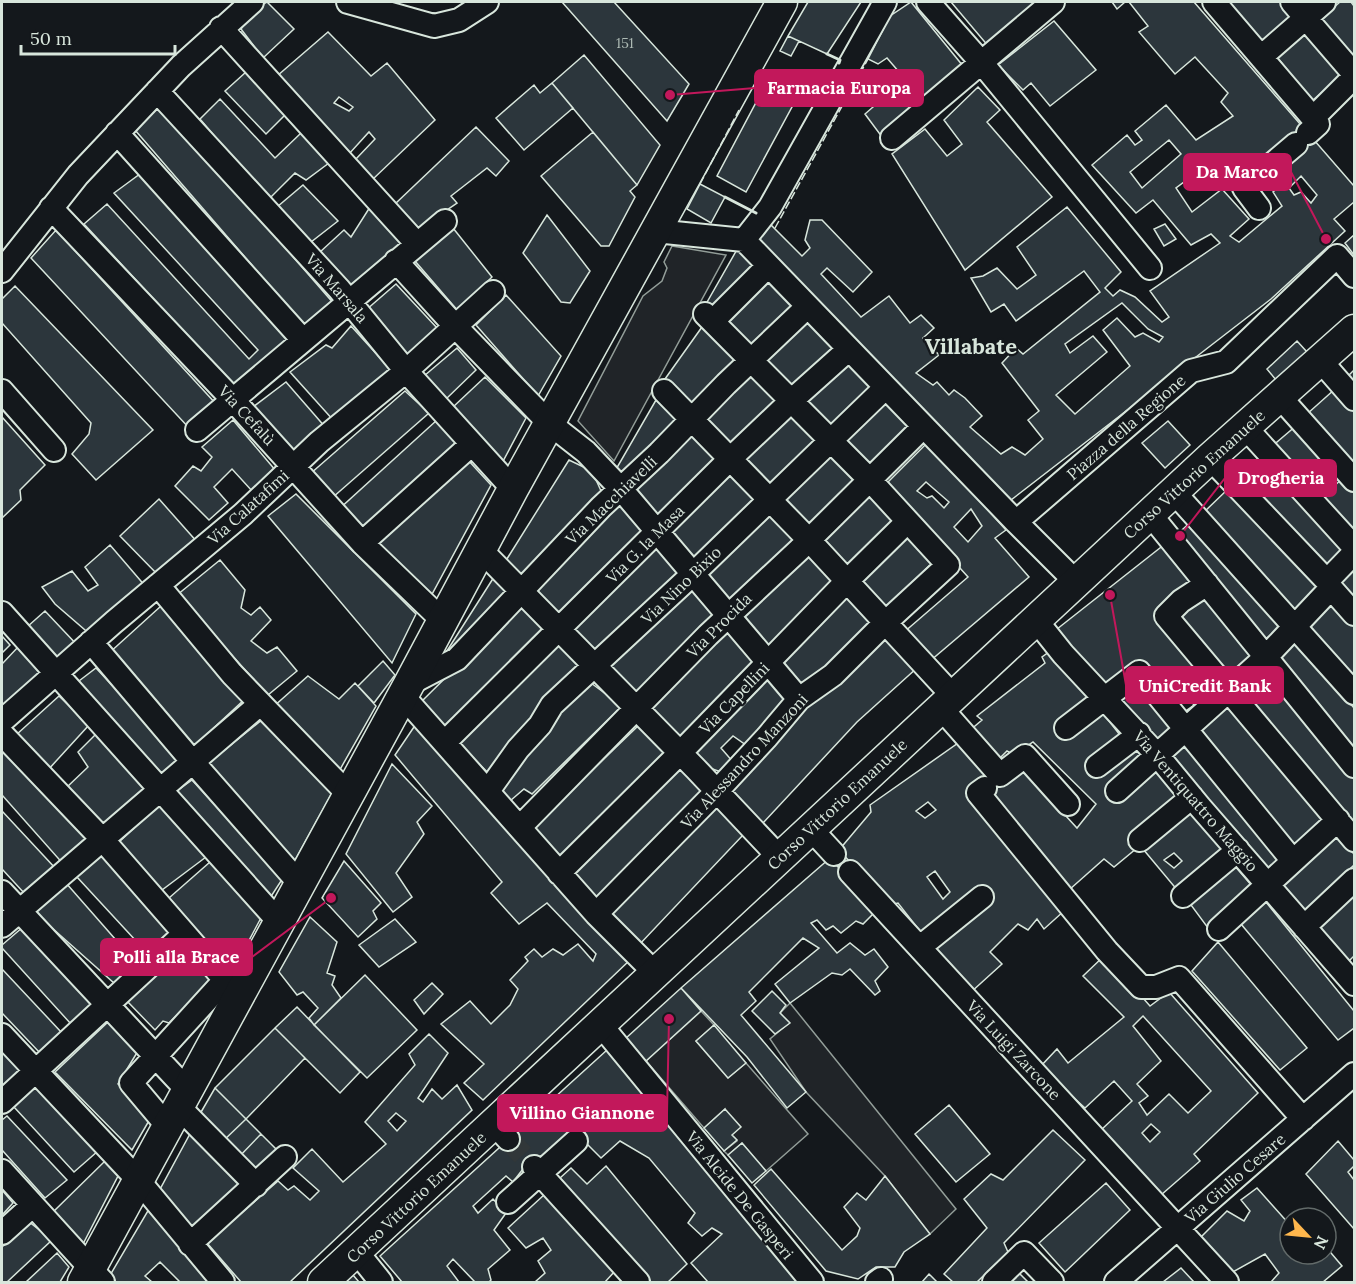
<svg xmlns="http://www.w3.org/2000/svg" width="1356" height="1284" font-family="Lora,serif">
	<rect width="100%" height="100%" fill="#14181c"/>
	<path fill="#202428" stroke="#939e99" stroke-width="1.5" d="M672 246 726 255 614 461 578 421 643 296 662 281 667 268 664 262Z
		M790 1003 956 1209 930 1234 885 1176 806 1092 770 1039 789 1023 780 1013Z
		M701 1011 714 1025 696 1041 728 1078 746 1063 808 1134 766 1171 742 1143 728 1155 724 1151 737 1141 732 1135 725 1109 704 1128 646 1061Z"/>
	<path fill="#2c363c" stroke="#d8e6dc" stroke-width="1.5" fill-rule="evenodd" d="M267 2 294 29 263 58 241 29 252 10Z
		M562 2H614L689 84 667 121Z
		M808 2H861L827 54 788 36Z
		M911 2 963 66 882 137 865 114 905 79 887 58 878 64 868 59 890 16Z
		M951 2H1043L989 47Z
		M1112 2H1125L1117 9Z
		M1129 2H1194L1354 186V202L1334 219 1345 231 1271 299 1011 500 755 237 766 220 802 256 810 248 805 240 810 220H822L872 272 853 292 827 268 821 274 861 317 889 296 910 323 921 315 934 328 923 338 939 355 916 373 933 385 937 382 949 395 954 390 965 398 982 416 970 427 1001 454 1012 447 1025 455 1043 439 1028 420 1039 411 1002 363 1016 348 1023 354 1100 292 1084 271 1016 321 1004 304 991 312 971 278 983 276 997 268 1017 289 1036 275 1017 247 1067 207 1121 272 1105 288 1113 296 1120 290 1135 297 1162 322 1169 317 1150 291 1220 243 1211 234 1191 245 1153 200 1136 213 1092 165 1127 135 1135 145 1142 140 1135 131 1166 105 1196 140 1233 116 1221 102 1228 93 1195 57 1175 74 1139 32 1148 26ZM1169 140 1181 154 1142 188 1130 172ZM1215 159 1238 182 1279 171 1284 182 1273 192 1282 206 1239 242 1230 236 1249 219 1222 189 1192 212 1176 188ZM1301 176 1317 195 1311 203 1301 192 1294 195 1289 188ZM1122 303 1148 329 1163 337 1159 342 1143 333 1135 337 1117 318 1103 330 1130 366 1075 414 1056 395 1107 352 1093 336 1070 353 1065 344Z
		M1229 2H1281L1293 14 1262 41Z
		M1340 2H1351L1354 6V61L1318 21Z
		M1054 21 1096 70 1050 106 1031 83 1023 90 998 65Z
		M328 32 371 76 387 63 435 120 372 180 355 160 375 139 369 132 349 154 277 76ZM339 97 353 107 349 111 334 103Z
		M1303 33 1342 75 1312 101 1277 57Z
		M788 36 799 41 791 56 780 51Z
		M584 55 660 145 637 185 552 83Z
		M246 72 286 114 266 134 225 91Z
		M769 78 799 94 746 192 717 176Z
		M552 83 573 108 524 150 496 118 534 85 540 93Z
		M978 87 1000 110 987 122 1052 197 965 270 892 154 925 129 947 156 962 144 944 120Z
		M220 99 275 158 301 133 329 163 306 180 295 173 268 200 200 119Z
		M161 105 335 305 308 330 135 130Z
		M476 127 509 161 496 176 487 168 451 196 457 203 419 229 395 204Z
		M593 132 637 185 630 191 635 197 609 246H601L541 176Z
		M144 171 291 344 237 389 84 224 107 204 249 359 258 350 114 193Z
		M700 184 725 197 711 223 687 209Z
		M303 185 338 221 311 242 277 207Z
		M370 207 406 246 350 294 320 252 344 230 351 237Z
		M547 215 590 271 570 303 561 302 523 253Z
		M1165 224 1176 239 1164 246 1154 229Z
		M453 228 492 277 458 311 415 261Z
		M56 230 217 405 190 429 31 258Z
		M1354 235V255L1345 243Z
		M739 246 757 265 714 309 706 304Z
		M769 275 795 303 750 349 721 321Z
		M396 284 438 329 407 357 366 310Z
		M15 286 153 430 96 480 72 454 89 434 91 423 2 323V299Z
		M506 295 561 356 538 396 476 325Z
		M806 316 834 346 792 388 764 360Z
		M351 326 392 371 334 421 290 372 326 345 332 348Z
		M702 327 738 361 695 410 665 379Z
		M1297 341 1307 352 1276 380 1267 369Z
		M457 348 476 370 445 400 424 376Z
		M849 357 874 387 830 429 803 401Z
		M1354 370V391L1345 379Z
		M749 371 781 402 733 449 704 418Z
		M485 377 526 418 501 465 453 407Z
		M286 382 326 428 296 455 253 407Z
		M1335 389 1354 411V470L1307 414Z
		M405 391 429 413 332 498 310 474Z
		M886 397 913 424 868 468 841 438Z
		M656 400 679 422 624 477 615 471Z
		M789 410 821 441 771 489 741 456Z
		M2 417 45 465 20 490 21 500 2 518Z
		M233 420 276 471 253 492 232 469 214 487 228 503 209 520 175 486 193 466 201 471 212 457 202 447Z
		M437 420 460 447 363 533 338 510Z
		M1168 421 1190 445 1165 468 1142 443Z
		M1297 425 1331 464 1321 473 1333 487 1343 478 1354 492V541L1270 448Z
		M690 428 718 462 660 518 634 491Z
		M927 443 1006 530 995 538 1029 577 930 661 903 633 968 577 885 485ZM926 482 949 502 944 508 932 496 927 498 917 491ZM971 509 982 526 968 542 954 527Z
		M828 453 856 483 809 528 780 499Z
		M1264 454 1347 549 1325 571 1236 479Z
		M467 459 491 485 431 596 371 546Z
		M569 460 592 471 602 493 522 580 505 562Z
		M727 471 757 500 694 563 668 531Z
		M1229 488 1319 585 1292 615 1202 514Z
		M296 494 416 614 392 663 268 516Z
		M869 494 896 525 848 568 822 537Z
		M159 499 198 543 159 576 120 536Z
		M617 501 647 534 563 618 531 589Z
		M768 510 798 541 728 605 700 574Z
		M1193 520 1284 624 1262 642 1174 537Z
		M906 531 933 562 886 608 858 577Z
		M1165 544 1195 580 1163 621 1222 691 1189 721 1183 713 1194 705 1187 696 1175 705 1141 665 1109 690 1052 633Z
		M110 545 146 587 92 636 55 604 42 587 72 571 88 591 98 585 85 567Z
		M656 547 680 572 596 655 570 629Z
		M808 551 835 582 768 652 738 618Z
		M220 560 245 590 241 608 251 615 260 607 271 620 251 641 267 653 277 647 297 671 268 695 177 595Z
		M1354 566V605L1337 583Z
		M494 577 510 592 452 655 445 654Z
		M692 590 716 619 637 695 609 665Z
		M846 592 876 621 805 686 778 663Z
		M1203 592 1258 659 1232 684 1175 617Z
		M1336 601 1354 623V682L1306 629Z
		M521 603 547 630 447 731 422 701Z
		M161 606 246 698 191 749 108 654Z
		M45 611 79 647 58 666 27 627Z
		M729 625 756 661 681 739 650 709Z
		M887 635 918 667 857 722 763 823 726 789 806 705Z
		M2 636 10 645 2 653Z
		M1297 640 1354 708V753L1277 658Z
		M559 644 584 667 490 775 458 742Z
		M18 647 45 676 2 714V664Z
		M1049 652 1099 708 1123 739 1134 746 1156 769 1180 800 1137 848 1114 867 1104 859 1069 890 978 779 968 791 1064 911 1044 929 1037 919 1028 930 1018 924 990 952 1002 964 970 993 929 950 994 898 984 886 923 935 898 903 890 905 839 850 871 812 870 805 961 741 1000 784 1022 768 1077 828 1096 804 1033 742 1014 755 1007 751 995 763 969 731 982 720 977 716 1045 663 1042 657ZM928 802 936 810 925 818 916 811ZM935 871 950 892 943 899 927 877Z
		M383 661 395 675 374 703 358 686Z
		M96 668 183 761 164 781 75 684Z
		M1266 669 1354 777V829L1241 693Z
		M308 676 339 699 355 683 376 706 338 773 273 707Z
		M765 676 787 703 746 745 733 736 721 748 734 763 721 772 704 766 690 750Z
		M591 683 622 706 532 794 524 789 510 801 500 788 557 713Z
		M1138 684 1177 730 1158 748 1118 701Z
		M59 696 89 725 47 771 16 735Z
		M1229 701 1328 819 1294 851 1198 731Z
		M263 719 332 793 294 862 206 765Z
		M416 724 631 959 483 1100 464 1083 484 1064 441 1024 470 1001 491 1024 510 1005 518 989 510 980 528 961 525 957 534 949 542 957 553 949 563 955 578 944 593 961 596 954 547 903 519 924 491 893 502 882 395 755Z
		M638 726 665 753 559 859 530 830Z
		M96 734 151 789 108 830 66 788 88 767 78 752Z
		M1184 741 1285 862 1266 877 1167 758Z
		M2 747 92 840 65 866 2 795Z
		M392 764 432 806 417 822 424 834 396 873 412 897 393 912 346 854Z
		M680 764 706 791 597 902 572 870Z
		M192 780 283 878 270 898 174 793Z
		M719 801 744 834 639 945 607 912Z
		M160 804 206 857 162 890 119 842Z
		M1187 808 1226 852 1178 891 1143 849ZM1174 853 1182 861 1174 868 1164 860Z
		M2 811 56 869 25 894 2 869Z
		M1336 836 1354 854V865L1306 911 1279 887Z
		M102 855 177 932 149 955 77 877Z
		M830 858 877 910 863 924 856 921 841 933 833 926 826 930 817 920 811 923 837 953 850 943 865 955 874 949 888 967 875 981 880 991 875 995 850 969 842 975 832 973 790 1003 775 984 819 948 803 938 749 992 756 1001 741 1015 806 1092 787 1108 747 1057 681 988Z
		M344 861 381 903 373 911 377 919 358 937 322 898Z
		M210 862 262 916 246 946 227 965 169 898Z
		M1234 865 1253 887 1208 928 1188 901Z
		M66 883 137 964 114 983 34 912Z
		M1354 894V956L1347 963 1316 928Z
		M1266 902 1354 1011V1028L1338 1040 1241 924Z
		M310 917 337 942 327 973 335 976 332 985 341 998 314 1025 309 1018 318 1008 303 992 297 995 279 972Z
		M395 919 416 942 379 967 359 945Z
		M23 927 93 1003 71 1024 2 948V945Z
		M1218 942 1307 1048 1280 1070 1192 971Z
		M185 946 215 977 169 1023 163 1021 155 1030 127 1001Z
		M1105 955 1150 1006 1169 992 1258 1093 1194 1154 1200 1161 1161 1195 1101 1130 1132 1101 1114 1081 1085 1108 1040 1067 1057 1049 1068 1063 1124 1017 1083 976ZM1143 1016 1211 1091 1188 1113 1169 1094 1147 1115 1139 1103 1148 1096 1137 1084 1161 1061 1133 1026ZM1151 1124 1160 1132 1150 1142 1142 1133Z
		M2 969 62 1033 40 1053 2 1013Z
		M365 975 417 1030 367 1078 314 1025Z
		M432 983 443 994 424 1014 414 1000Z
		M681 988 701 1011 646 1061 625 1039Z
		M772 991 786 1005 780 1013 790 1023 775 1034 752 1011Z
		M297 1007 360 1072 340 1093 275 1028Z
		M108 1022 138 1051 118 1084 150 1119 132 1150 55 1072Z
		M714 1025 746 1063 728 1078 696 1041Z
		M275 1028 305 1058 246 1119 215 1088Z
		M429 1034 448 1053 418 1098 423 1102 432 1089 442 1099 457 1085 472 1110 290 1282H241L207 1243 278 1181 288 1190 294 1186 310 1200 319 1191 293 1168 312 1149 343 1182 386 1144 365 1122 415 1065 409 1054ZM396 1113 406 1121 397 1131 388 1121Z
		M2 1049 22 1071 2 1088Z
		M607 1050 688 1139 806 1282H708L691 1263 722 1234 712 1228 702 1236 688 1223 695 1213 649 1158 620 1141 601 1158 579 1136 538 1169 529 1161 513 1182 506 1176 473 1206 478 1213 493 1199 506 1213 494 1230 510 1250 488 1269 491 1280 489 1282H475L453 1259 447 1266 459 1282H402L380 1256Z
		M37 1083 98 1151 74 1172 14 1107Z
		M215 1088 246 1119 221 1143 197 1119Z
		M949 1105 990 1154 956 1182 915 1134Z
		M725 1109 741 1127 732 1135 737 1140 724 1151 704 1128Z
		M7 1116 67 1180 45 1198 2 1150V1120Z
		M246 1119 261 1134 237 1159 221 1143Z
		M1053 1130 1085 1160 1004 1243 1008 1252 977 1282H953L944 1274 987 1228 964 1199 991 1174 1003 1180Z
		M191 1132 245 1186 193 1231 158 1193Z
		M261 1134 280 1153 256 1178 237 1159Z
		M1338 1141 1354 1160V1166L1348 1172 1354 1180V1229L1306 1174Z
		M742 1143 766 1171 752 1183 728 1155Z
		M105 1161 118 1176 83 1244 51 1214Z
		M606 1166 687 1264 668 1282H650L560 1178 571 1168 587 1184Z
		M771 1169 842 1250 857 1236 860 1228 844 1207 857 1193 866 1200 885 1176 930 1234 904 1252 895 1267H876L858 1279 826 1271 754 1185Z
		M1106 1183 1130 1210 1065 1272 1039 1243Z
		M1257 1188 1290 1225V1254H1326V1247L1342 1266 1323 1282H1271L1279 1273 1265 1254 1231 1273 1198 1240 1227 1211 1244 1221 1250 1211 1241 1200Z
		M2 1190 13 1203 2 1215Z
		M545 1194 615 1271 605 1282H535L545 1273 538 1261 551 1250 543 1238 526 1248 508 1228Z
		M149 1209 213 1282H180L160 1262 145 1276 152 1282H114L109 1277Z
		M28 1221 52 1240 7 1282H2V1247Z
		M57 1253 69 1267 60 1282H26Z
		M1181 1268 1194 1282H1163Z
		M1019 1273 1028 1282H1009Z
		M929 1274 937 1282H922Z
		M353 1275 359 1282H344L348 1279Z"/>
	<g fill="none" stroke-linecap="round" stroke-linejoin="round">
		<path stroke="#313739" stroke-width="22" stroke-dasharray="22 11" stroke-linecap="butt" d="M508 1139 534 1167"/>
		<defs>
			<path id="minor" d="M348 2 434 26 459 20 487 2
				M928 2 981 62 1150 268
				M1214 2 1318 124 1308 133
				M1292 2 1354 74
				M221 28 417 244
				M1261 57 1324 2
				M157 91 339 289 406 371 513 489
				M1313 118 1354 77
				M117 133 303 340
				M892 138 1053 2
				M51 208 233 400 362 543 443 621
				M1259 208 1244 188 1296 144
				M655 231 744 240 1016 522
				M744 240 770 207 885 2
				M396 261 455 326 549 423 586 452 621 489 799 699
				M2 271 78 175 181 66 252 2
				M713 321 768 266
				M1320 360 1354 399
				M2 391 54 450
				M664 391 809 540 953 696
				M1279 396 1354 480
				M1245 427 1354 547
				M197 430 445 221
				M1210 458 1327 581 1331 588 1354 614
				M1173 491 1354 693
				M1150 514 1354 766
				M362 543 472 444
				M481 550 696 769 779 857
				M1327 581 1354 553
				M1076 582 1016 522 1191 371 1226 362 1337 256 1354 276
				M1207 584 1181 601 1166 616 1354 840
				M158 585 232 674 349 795
				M2 613 279 922
				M1036 620 1063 654 1158 756 1200 807 1354 984
				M91 642 192 761 300 884
				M409 684 457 659 601 507 659 453 726 384 807 307
				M403 696 596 914 656 974
				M941 708 1000 775 1025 756 1068 804
				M2 721 114 622 243 514 319 442 406 371 493 292
				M1066 728 1139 672 1293 861
				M2 734 103 840 239 996
				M445 742 730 459 791 401 848 350
				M1097 766 1139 734
				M985 788 978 793 1107 951 1141 987H1156L1179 978 1303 1119
				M488 791 518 749 540 725 552 705 693 574 885 388
				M1117 791 1266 657 1331 588
				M520 827 708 635 800 549 923 427
				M810 828 834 854
				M1140 840 1192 797
				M850 872 1227 1282
				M559 873 680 753 847 581 907 522
				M2 892 188 1091
				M1183 896 1238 850
				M596 914 717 791 767 737 799 699 833 675 885 623 948 565 870 480 705 314
				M2 926 260 704
				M1304 927 1354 880
				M1219 929 1338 820
				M920 947 982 897
				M600 1024 812 1282
				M2 1035 139 1181 223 1282
				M2 1102 184 934
				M179 1107 256 1185
				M494 1124 508 1139
				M168 1127 131 1083 225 980
				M534 1167 638 1282
				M2 1171 103 1282
				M508 1202 576 1141
				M2 1233 32 1206
				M190 1244 285 1157
				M357 1252 381 1282
				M877 1282 881 1279
				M994 1282 1024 1253 1052 1282
				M1116 1282 1354 1074"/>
			<path id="major" d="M83 1282 409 684 513 489 782 2
				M323 1282 1210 458 1354 330"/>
		</defs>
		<use href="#minor" stroke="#d8e6dc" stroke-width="26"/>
		<use href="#major" stroke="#d8e6dc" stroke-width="33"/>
		<use href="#minor" stroke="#14181c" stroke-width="22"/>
		<use href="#major" stroke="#14181c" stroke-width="30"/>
		<path stroke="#d8e6dc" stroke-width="1.5" stroke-dasharray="8 3" stroke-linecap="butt" d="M700 184 739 110
			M775 228 868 59"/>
		<path stroke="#d8e6dc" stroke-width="3" d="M827 54 840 60 839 63
			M725 197 756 213"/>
	</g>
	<g text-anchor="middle" stroke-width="4.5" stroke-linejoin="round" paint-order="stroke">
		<g font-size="14" fill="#adbab4">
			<text x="625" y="48">151</text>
		</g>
		<g font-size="16" fill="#d8e6dc" stroke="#14181c">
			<text transform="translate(337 288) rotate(49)" y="6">Via Marsala</text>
			<text transform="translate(247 415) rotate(47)" y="6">Via Cefalù</text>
			<text transform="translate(1126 427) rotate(-41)" y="6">Piazza della Regione</text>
			<text transform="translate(1194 474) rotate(-42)" y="6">Corso Vittorio Emanuele</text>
			<text transform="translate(611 500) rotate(-44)" y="6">Via Macchiavelli</text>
			<text transform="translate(248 507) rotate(-42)" y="6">Via Calatafimi</text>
			<text transform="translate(645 544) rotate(-45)" y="6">Via G. la Masa</text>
			<text transform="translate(681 585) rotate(-44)" y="6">Via Nino Bixio</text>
			<text transform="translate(719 625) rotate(-45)" y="6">Via Procida</text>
			<text transform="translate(734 698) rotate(-46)" y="6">Via Capellini</text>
			<text transform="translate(744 761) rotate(-47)" y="6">Via Alessandro Manzoni</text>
			<text transform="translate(1196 801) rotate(49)" y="6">Via Ventiquattro Maggio</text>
			<text transform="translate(837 804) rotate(-43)" y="6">Corso Vittorio Emanuele</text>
			<text transform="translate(1014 1050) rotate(47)" y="6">Via Luigi Zarcone</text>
			<text transform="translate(1235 1178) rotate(-41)" y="6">Via Giulio Cesare</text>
			<text transform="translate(740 1195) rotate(51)" y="6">Via Alcide De Gasperi</text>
			<text transform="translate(416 1197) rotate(-43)" y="6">Corso Vittorio Emanuele</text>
		</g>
		<g font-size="22" font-weight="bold" fill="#d8e6dc" stroke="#14181c">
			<text x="971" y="354">Villabate</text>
		</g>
	</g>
	<path fill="none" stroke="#c2185b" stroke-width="2" d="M670 95L755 88M1326 239L1291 172M1180 536L1225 478M1110 595L1126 685M331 898L252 957M669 1019L667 1113"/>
	<g fill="#c2185b" stroke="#14181c" stroke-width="2">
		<circle cx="670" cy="95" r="6"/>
		<circle cx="1326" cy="239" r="6"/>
		<circle cx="1180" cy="536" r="6"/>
		<circle cx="1110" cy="595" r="6"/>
		<circle cx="331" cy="898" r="6"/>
		<circle cx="669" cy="1019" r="6"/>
	</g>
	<g fill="#c2185b" stroke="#c2185b" stroke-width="2">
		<rect x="755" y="70" width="168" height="36" rx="6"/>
		<rect x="1184" y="154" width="107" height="36" rx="6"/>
		<rect x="1225" y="460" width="111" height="36" rx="6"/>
		<rect x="1126" y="667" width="157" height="36" rx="6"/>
		<rect x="101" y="939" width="151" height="36" rx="6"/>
		<rect x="498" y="1095" width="169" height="36" rx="6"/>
	</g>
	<g font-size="18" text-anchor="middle" font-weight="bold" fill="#fff">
		<text x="839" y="94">Farmacia Europa</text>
		<text x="1237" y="178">Da Marco</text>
		<text x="1281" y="484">Drogheria</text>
		<text x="1205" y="692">UniCredit Bank</text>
		<text x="176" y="963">Polli alla Brace</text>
		<text x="582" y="1119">Villino Giannone</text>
	</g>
	<rect width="1356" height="1284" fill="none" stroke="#d8e6dc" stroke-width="6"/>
	<g transform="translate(1308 1236) rotate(116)"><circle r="28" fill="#14181c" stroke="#626a69" stroke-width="1.5"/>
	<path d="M0-4.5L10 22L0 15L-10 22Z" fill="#ffb74d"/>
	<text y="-9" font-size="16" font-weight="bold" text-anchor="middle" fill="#d8e6dc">N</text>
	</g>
	<path d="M21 45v9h154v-9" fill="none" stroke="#d8e6dc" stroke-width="3"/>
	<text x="30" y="45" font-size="18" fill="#d8e6dc" stroke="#14181c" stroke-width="4.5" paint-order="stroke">50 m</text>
</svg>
